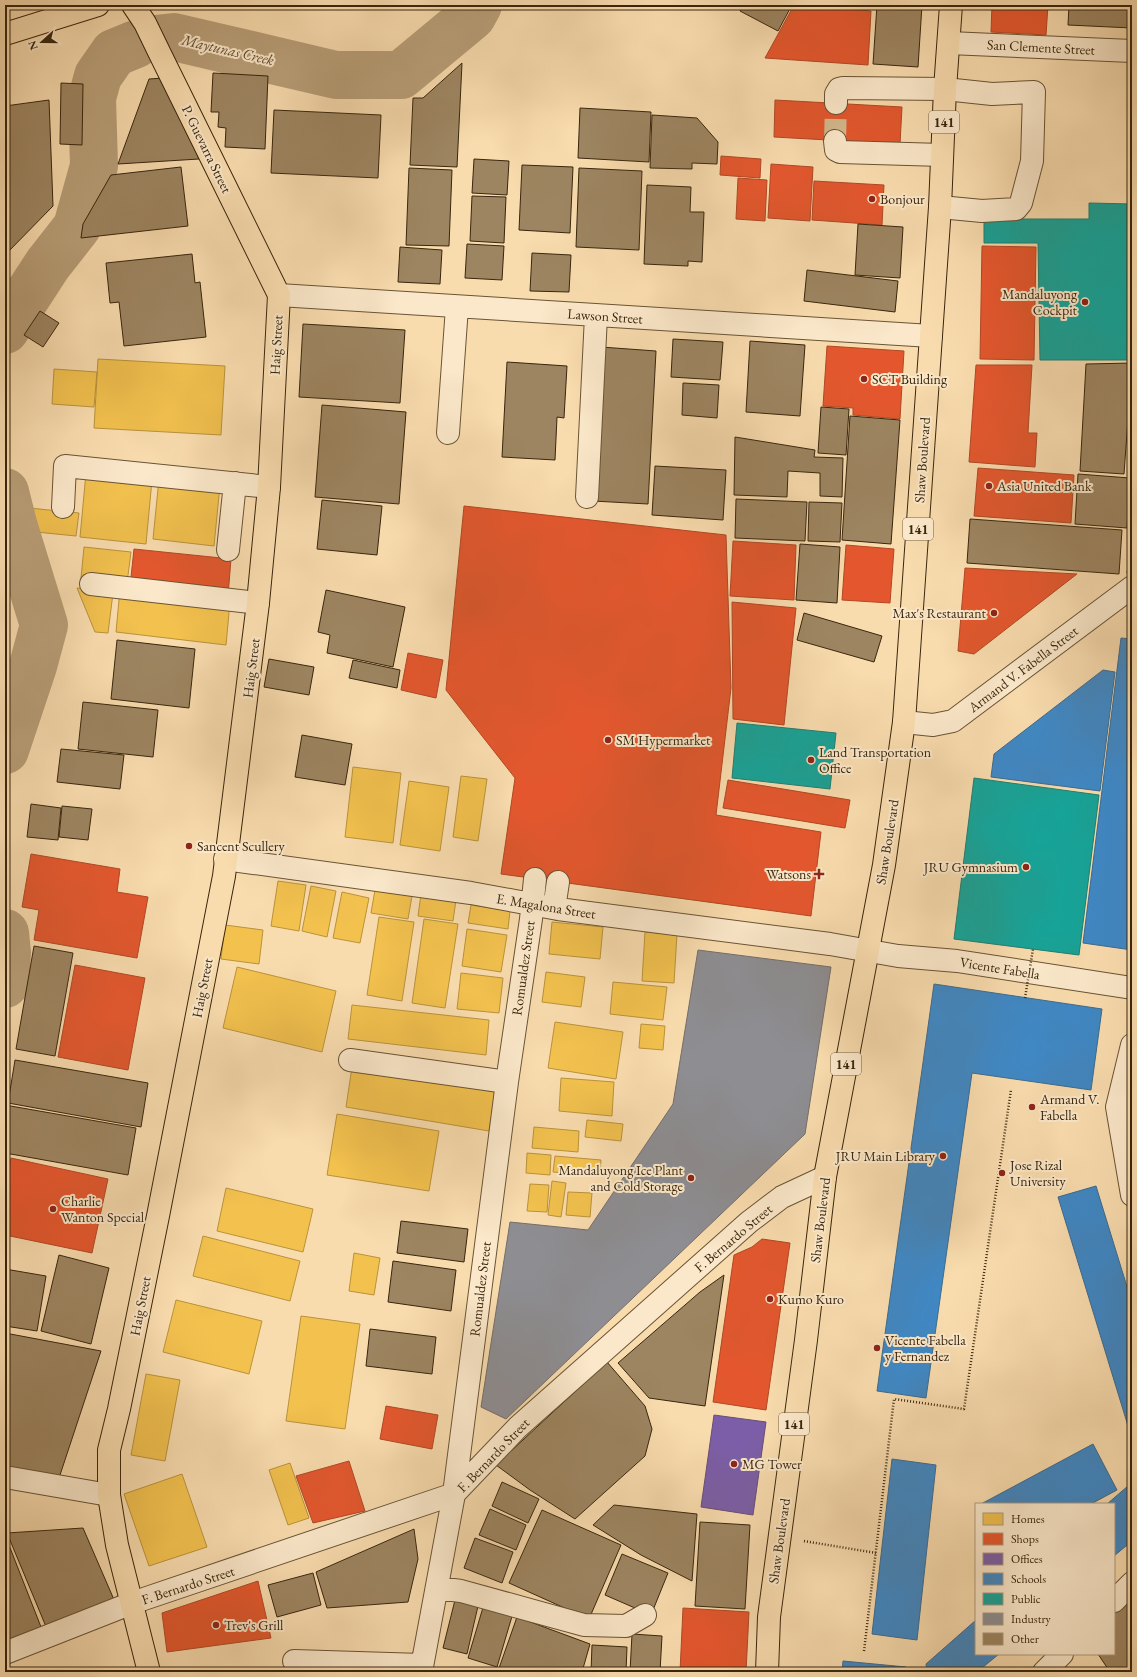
<svg xmlns="http://www.w3.org/2000/svg" width="1137" height="1677" font-family="'EB Garamond',serif">
	<rect width="100%" height="100%" fill="#f9dcae"/>
	<filter id="stains"><feTurbulence type="fractalNoise" baseFrequency=".005" numOctaves="4"/><feColorMatrix values="0 0 0 0 .2 0 0 0 0 .09 0 0 0 0 .02 0 0 0 .5 -.17"/></filter>
	<radialGradient id="worn" r=".72"><stop offset=".6" stop-color="#630" stop-opacity="0"/><stop offset="1" stop-color="#630" stop-opacity=".3"/></radialGradient>
	<path fill="#f2c14e" stroke="#ba923a" d="M98 359 225 366 221 435 94 428Z
		M54 369 97 372 94 407 52 404Z
		M86 473 152 480 146 544 80 537Z
		M159 479 220 485 214 546 153 539Z
		M29 508 79 513 76 536 26 531Z
		M84 547 131 552 127 583 81 578Z
		M77 588 113 593 108 633 95 632Z
		M120 589 230 602 226 645 116 632Z
		M353 767 401 773 393 843 345 837Z
		M461 776 487 779 478 841 453 837Z
		M409 781 449 787 440 851 400 845Z
		M278 881 306 885 299 931 271 926Z
		M311 886 336 891 327 937 302 931Z
		M375 890 412 896 408 919 371 913Z
		M342 892 369 898 360 943 333 938Z
		M421 894 456 900 453 921 418 916Z
		M471 905 510 911 508 929 468 923Z
		M379 917 414 922 402 1001 367 995Z
		M424 919 458 924 445 1008 412 1003Z
		M552 922 603 927 600 959 549 954Z
		M225 925 263 930 259 964 221 959Z
		M467 929 507 935 501 972 462 966Z
		M645 932 677 934 674 983 642 981Z
		M237 967 336 991 322 1052 223 1028Z
		M546 972 585 977 581 1007 542 1002Z
		M461 973 503 978 499 1013 457 1009Z
		M613 982 667 987 663 1020 610 1014Z
		M352 1005 489 1020 486 1055 348 1039Z
		M555 1022 623 1032 616 1079 548 1068Z
		M641 1024 665 1026 663 1050 639 1048Z
		M352 1067 495 1092 489 1131 346 1107Z
		M561 1078 614 1082 612 1116 559 1111Z
		M337 1114 439 1131 429 1191 327 1175Z
		M587 1120 623 1124 621 1141 585 1137Z
		M534 1127 579 1131 578 1152 532 1148Z
		M527 1153 551 1155 550 1175 526 1173Z
		M555 1156 601 1160 600 1176 553 1172Z
		M552 1181 566 1183 561 1217 548 1215Z
		M530 1184 549 1185 547 1212 527 1211Z
		M226 1188 313 1209 303 1252 217 1231Z
		M568 1192 592 1193 590 1217 566 1215Z
		M203 1236 300 1261 290 1301 193 1276Z
		M354 1253 380 1258 374 1295 349 1291Z
		M176 1300 262 1321 249 1374 163 1352Z
		M301 1316 360 1324 345 1429 286 1421Z
		M146 1374 180 1380 165 1461 131 1455Z
		M290 1463 309 1518 288 1525 269 1470Z
		M182 1474 207 1547 149 1566 124 1494Z"/>
	<path fill="#e4572e" stroke="#b14824" d="M794 5H829L834 8 871 11 868 65 765 58Z
		M992 5H1048L1046 35 991 32Z
		M775 100 902 107 900 144 774 137Z
		M721 156 761 159 760 178 720 175Z
		M771 164 813 167 810 221 768 218Z
		M738 178 767 180 765 221 736 219Z
		M814 181 884 185 882 225 812 220Z
		M982 246 1036 247 1034 360 980 359Z
		M827 346 904 351 900 419 853 415V408L823 406Z
		M976 365H1032L1028 433H1037L1035 467 969 462Z
		M978 468 1074 475 1071 523 974 516Z
		M464 506 726 535 731 688 716 815 821 832 811 916 501 874 515 778 446 690Z
		M733 541 796 545 794 600 730 596Z
		M846 545 894 549 890 603 842 600Z
		M134 549 231 559 228 596 130 586Z
		M965 568 1077 574 974 654 958 651Z
		M732 602 796 608 784 725 733 719Z
		M408 653 443 660 436 698 401 690Z
		M728 780 850 800 845 828 723 808Z
		M31 854 120 869 117 892 148 897 137 958 34 940 39 910 22 907Z
		M75 965 145 978 128 1070 58 1057Z
		M11 1158 108 1179 92 1253 5 1235V1184Z
		M762 1239 790 1243 766 1410 713 1402 734 1255 752 1247Z
		M386 1406 438 1415 432 1449 380 1439Z
		M349 1461 365 1511 313 1523 296 1476Z
		M258 1581 271 1638 167 1652 162 1613Z
		M683 1608 749 1612 746 1672H680Z"/>
	<path fill="#7b5ea7" stroke="#674d79" d="M714 1415 766 1422 753 1515 701 1507Z"/>
	<path fill="#3f88c5" stroke="#3d6b8e" d="M1121 638 1132 639V950L1083 943Z
		M1103 670 1115 672 1100 791 991 777 994 754Z
		M934 984 1102 1009 1091 1090 972 1073 926 1398 877 1391Z
		M1096 1186 1132 1303V1439L1058 1197Z
		M1093 1444 1117 1490 1091 1504H981Z
		M892 1459 936 1465 917 1640 872 1634Z
		M1128 1486 1132 1491V1541L1114 1556V1504H1107Z
		M976 1620V1654H999L977 1672H927L926 1664Z
		M843 1661 906 1667V1672H842Z"/>
	<path fill="#17a398" stroke="#217e6e" d="M1089 203 1132 204V360H1040L1038 243H984V219H1089Z
		M737 723 836 733 830 789 732 778Z
		M974 778 1099 795 1079 955 954 939Z"/>
	<path fill="#8d8d92" stroke="#746e6a" d="M698 950 831 967 805 1134 506 1419 481 1407 510 1222 588 1230 673 1104Z"/>
	<g fill="none" stroke-linecap="round" stroke-linejoin="round">
		<path stroke="#856e4d" stroke-width="8" d="M136 44 153 40"/>
		<path stroke="#b89e77" stroke-width="48" d="M155 39 174 37 336 75H401L472 16 478 5
			M5 330 48 264 77 227 94 166 92 98 98 76 114 53 136 44
			M5 492 13 524 44 625 33 666 5 750
			M5 933 7 953 5 984"/>
	</g>
	<path fill="#9d8561" stroke="#39260d" d="M743 5H792L778 31 740 11Z
		M877 5H922L918 67 873 64Z
		M1069 5H1132V28L1068 25Z
		M462 63 457 167 410 165 413 98H423Z
		M213 73 268 76 265 149 225 147 226 128 218 127 219 112H211Z
		M164 78 199 159 118 164 149 79Z
		M61 83 83 84 82 145 60 144Z
		M49 100 53 206 5 255V106Z
		M580 108 651 112 649 162 578 158Z
		M274 110 381 115 378 178 271 173Z
		M652 115 697 118 718 142 717 164 692 163V169L650 168Z
		M474 159 509 161 507 195 472 193Z
		M522 165 573 167 570 233 519 230Z
		M181 167 188 226 81 238 83 224 111 175Z
		M409 168 452 170 449 246 406 245Z
		M579 168 642 171 639 250 576 247Z
		M647 185 691 187 690 212H704L702 262 688 261V266L644 264Z
		M472 196 506 197 504 243 470 241Z
		M858 224 903 227 900 278 855 275Z
		M467 244 504 246 502 280 465 278Z
		M400 247 442 250 440 284 398 282Z
		M532 253 571 255 569 292 530 291Z
		M192 254 195 283 200 282 206 337 124 346 119 302 110 303 106 263Z
		M807 270 898 281 895 312 804 301Z
		M40 311 59 323 43 347 24 335Z
		M303 324 405 330 400 403 299 397Z
		M673 339 723 342 720 380 671 377Z
		M750 341 805 345 800 416 746 412Z
		M601 347 656 351 648 504 593 501Z
		M507 362 567 366 564 418 557 417 555 460 502 457Z
		M1132 363 1124 474 1080 471 1086 364Z
		M683 383 719 385 717 418 682 415Z
		M322 405 406 412 399 504 315 497Z
		M821 407 849 409 846 455 818 453Z
		M850 416 900 420 891 544 842 540Z
		M735 437 815 450 814 457 843 458 842 497 820 496V473L788 471 787 497 734 495Z
		M655 466 726 470 723 520 652 515Z
		M1078 474 1130 478 1127 528 1075 524Z
		M736 499 807 502 805 541 735 538Z
		M322 500 382 506 377 555 317 549Z
		M809 502 842 503 840 542 808 541Z
		M970 519 1122 530 1119 574 967 563Z
		M1132 533V569L1127 573Z
		M800 544 840 547 837 603 796 600Z
		M326 590 405 607 393 667 327 653 330 635 318 632Z
		M804 613 882 636 874 662 797 640Z
		M117 640 195 649 189 708 111 699Z
		M269 659 314 667 309 695 264 687Z
		M353 660 400 670 397 688 349 678Z
		M83 702 158 710 153 757 78 749Z
		M302 735 352 744 345 785 295 777Z
		M61 749 124 755 120 789 57 782Z
		M31 804 61 808 58 840 27 837Z
		M62 806 92 809 88 840 59 837Z
		M34 946 73 953 55 1056 16 1049Z
		M15 1060 148 1083 141 1127 8 1103Z
		M5 1105 136 1128 128 1175 5 1153Z
		M401 1221 468 1229 464 1262 397 1253Z
		M59 1255 109 1268 91 1344 41 1331Z
		M393 1261 456 1270 451 1311 388 1302Z
		M5 1269 46 1276 37 1331 5 1326Z
		M724 1275 705 1406 649 1398 618 1363 700 1292Z
		M370 1329 436 1337 432 1374 366 1366Z
		M5 1333 101 1351 59 1478 5 1468Z
		M607 1362 645 1406 652 1429 645 1456 575 1519 530 1490 496 1465Z
		M502 1482 539 1499 528 1523 492 1506Z
		M614 1505 697 1514 692 1581 641 1555 593 1525Z
		M490 1509 526 1525 516 1550 479 1535Z
		M542 1510 621 1545 589 1619 509 1583Z
		M700 1522 750 1525 745 1609 695 1606Z
		M83 1528 115 1602 47 1629 7 1533Z
		M414 1529 418 1559 408 1602 327 1608 316 1572Z
		M5 1535 41 1627 5 1641Z
		M475 1538 513 1552 502 1583 464 1568Z
		M622 1554 668 1573 651 1615 605 1595Z
		M313 1573 321 1605 277 1617 268 1585Z
		M1132 1591V1672H1110L1098 1654H1114V1609Z
		M455 1600 478 1606 467 1654 443 1648Z
		M484 1604 513 1613 497 1667 468 1658Z
		M517 1617 590 1644 582 1672H501L498 1671Z
		M632 1634 662 1636 660 1672H630Z
		M592 1645 627 1647 626 1672H591Z"/>
	<g fill="none" stroke-linecap="round" stroke-linejoin="round">
		<path stroke="#d3b88e" stroke-width="22" stroke-dasharray="22 11" stroke-linecap="butt" d="M835 141 836 103"/>
		<defs>
			<path id="minor" d="M949 43 1132 51
				M836 103V94L839 89 843 88 945 89 992 94 1034 92 1032 161 1021 203 1016 209 982 211 940 207
				M835 141 836 150 840 152 942 155
				M279 295 931 336
				M448 433 457 307
				M587 497 596 316
				M63 507 65 466 269 487
				M228 550 235 483
				M91 584 258 603
				M904 722 933 725 953 721 1132 587
				M225 859 471 893 558 909 830 944 898 956 957 961 1132 988
				M558 882 555 902 558 909
				M1132 1045 1117 1107 1132 1195
				M350 1060 507 1082
				M5 1477 109 1495
				M438 1588 461 1591 584 1625 626 1626 645 1615
				M1114 1601 1132 1583
				M5 1653 132 1603 454 1494 518 1427 749 1222 782 1197 825 1177
				M294 1661 422 1665
				M421 1672 454 1494 507 1082 531 919 535 879
				M1044 1672 1062 1654"/>
			<path id="major" d="M133 5 145 23 162 58 279 295 269 487 258 603 224 876 158 1216 119 1409 109 1450V1495L117 1545 149 1672
				M5 34 98 5
				M767 1672 769 1617 806 1340 825 1177 884 865 904 722 940 207 945 89 951 5"/>
		</defs>
		<use href="#minor" stroke="#695435" stroke-width="24"/>
		<use href="#major" stroke="#39260d" stroke-width="24"/>
		<path stroke="#39260d" stroke-width="2.5" stroke-dasharray="1 2" stroke-linecap="butt" d="M804 1541 876 1553
			M864 1651 894 1399 964 1409 1011 1090"/>
		<use href="#minor" stroke="#fbe8ca" stroke-width="22"/>
		<use href="#major" stroke="#f9dcae" stroke-width="22"/>
		<path stroke="#39260d" stroke-width="2.5" stroke-dasharray="1 2" stroke-linecap="butt" d="M1025 998 1033 949"/>
	</g>
	<g fill="#8f2418" stroke="#fbe8ca" stroke-width="1.5">
		<circle cx="872" cy="199" r="4"/>
		<circle cx="1085" cy="302" r="4"/>
		<circle cx="864" cy="379" r="4"/>
		<circle cx="989" cy="486" r="4"/>
		<circle cx="994" cy="613" r="4"/>
		<circle cx="608" cy="740" r="4"/>
		<circle cx="811" cy="760" r="4"/>
		<circle cx="189" cy="846" r="4"/>
		<circle cx="1026" cy="867" r="4"/>
		<path d="M817 868h4v4h4v4h-4v4h-4v-4h-4v-4h4z"/>
		<circle cx="1032" cy="1107" r="4"/>
		<circle cx="943" cy="1156" r="4"/>
		<circle cx="1002" cy="1173" r="4"/>
		<circle cx="691" cy="1178" r="4"/>
		<circle cx="53" cy="1209" r="4"/>
		<circle cx="770" cy="1299" r="4"/>
		<circle cx="877" cy="1348" r="4"/>
		<circle cx="734" cy="1464" r="4"/>
		<circle cx="216" cy="1625" r="4"/>
	</g>
	<g text-anchor="middle" stroke-width="4" stroke-linejoin="round" paint-order="stroke">
		<g fill="#fbe8ca" stroke="#736046" stroke-width="1">
			<rect x="929" y="111" width="30" height="22" rx="3"/>
			<rect x="903" y="518" width="30" height="22" rx="3"/>
			<rect x="831" y="1053" width="30" height="22" rx="3"/>
			<rect x="779" y="1413" width="30" height="22" rx="3"/>
		</g>
		<g font-size="13" font-weight="bold" fill="#39260d">
			<text x="944" y="127">141</text>
			<text x="918" y="534">141</text>
			<text x="846" y="1069">141</text>
			<text x="794" y="1429">141</text>
		</g>
		<g font-size="14" fill="#39260d" stroke="#fbe8ca">
			<text transform="translate(1041 47) rotate(3)" y="5">San Clemente Street</text>
			<text transform="translate(207 149) rotate(64)" y="5">P. Guevarra Street</text>
			<text transform="translate(605 316) rotate(4)" y="5">Lawson Street</text>
			<text transform="translate(276 345) rotate(-87)" y="5">Haig Street</text>
			<text transform="translate(922 460) rotate(-86)" y="5">Shaw Boulevard</text>
			<text transform="translate(251 668) rotate(-83)" y="5">Haig Street</text>
			<text transform="translate(1023 669) rotate(-37)" y="5">Armand V. Fabella Street</text>
			<text transform="translate(887 842) rotate(-81)" y="5">Shaw Boulevard</text>
			<text transform="translate(546 906) rotate(9)" y="5">E. Magalona Street</text>
			<text transform="translate(523 968) rotate(-82)" y="5">Romualdez Street</text>
			<text transform="translate(1000 968) rotate(9)" y="5">Vicente Fabella</text>
			<text transform="translate(202 988) rotate(-79)" y="5">Haig Street</text>
			<text transform="translate(820 1220) rotate(-83)" y="5">Shaw Boulevard</text>
			<text transform="translate(733 1238) rotate(-40)" y="5">F. Bernardo Street</text>
			<text transform="translate(480 1289) rotate(-83)" y="5">Romualdez Street</text>
			<text transform="translate(140 1306) rotate(-79)" y="5">Haig Street</text>
			<text transform="translate(493 1455) rotate(-46)" y="5">F. Bernardo Street</text>
			<text transform="translate(779 1541) rotate(-82)" y="5">Shaw Boulevard</text>
			<text transform="translate(188 1585) rotate(-18)" y="5">F. Bernardo Street</text>
		</g>
		<g font-size="14" fill="#39260d" stroke="#fbe8ca" text-anchor="start">
			<text x="880" y="204">Bonjour</text>
			<text x="1077" y="299" text-anchor="end">Mandaluyong<tspan x="1077" dy="16">Cockpit</tspan></text>
			<text x="872" y="384">SCT Building</text>
			<text x="997" y="491">Asia United Bank</text>
			<text x="986" y="618" text-anchor="end">Max's Restaurant</text>
			<text x="616" y="745">SM Hypermarket</text>
			<text x="819" y="757">Land Transportation<tspan x="819" dy="16">Office</tspan></text>
			<text x="197" y="851">Sancent Scullery</text>
			<text x="1018" y="872" text-anchor="end">JRU Gymnasium</text>
			<text x="811" y="879" text-anchor="end">Watsons</text>
			<text x="1040" y="1104">Armand V.<tspan x="1040" dy="16">Fabella</tspan></text>
			<text x="935" y="1161" text-anchor="end">JRU Main Library</text>
			<text x="1010" y="1170">Jose Rizal<tspan x="1010" dy="16">University</tspan></text>
			<text x="683" y="1175" text-anchor="end">Mandaluyong Ice Plant<tspan x="683" dy="16">and Cold Storage</tspan></text>
			<text x="61" y="1206">Charlie<tspan x="61" dy="16">Wanton Special</tspan></text>
			<text x="778" y="1304">Kumo Kuro</text>
			<text x="885" y="1345">Vicente Fabella<tspan x="885" dy="16">y Fernandez</tspan></text>
			<text x="742" y="1469">MG Tower</text>
			<text x="224" y="1630">Trev's Grill</text>
		</g>
		<g font-size="15" font-style="italic" fill="#5f4a2d" stroke="#fbe8ca">
			<text transform="translate(228 50) rotate(13)" y="5">Maytunas Creek</text>
		</g>
	</g>
	<rect width="1137" height="1677" fill="none" stroke="#f9dcae" stroke-width="20"/>
	<rect x="6" y="6" width="1125" height="1665" fill="none" stroke="#39260d" stroke-width="2"/>
	<rect x="10" y="10" width="1117" height="1657" fill="none" stroke="#39260d"/>
	<rect x="975" y="1503" width="140" height="152" fill="#fbe8ca" stroke="#ad9a7e"/>
	<rect x="983" y="1513" width="20" height="12" fill="#f2c14e" stroke="#ad9a7e"/>
	<text x="1011" y="1523" font-size="12" fill="#39260d">Homes</text>
	<rect x="983" y="1533" width="20" height="12" fill="#e4572e" stroke="#ad9a7e"/>
	<text x="1011" y="1543" font-size="12" fill="#39260d">Shops</text>
	<rect x="983" y="1553" width="20" height="12" fill="#7b5ea7" stroke="#ad9a7e"/>
	<text x="1011" y="1563" font-size="12" fill="#39260d">Offices</text>
	<rect x="983" y="1573" width="20" height="12" fill="#3f88c5" stroke="#ad9a7e"/>
	<text x="1011" y="1583" font-size="12" fill="#39260d">Schools</text>
	<rect x="983" y="1593" width="20" height="12" fill="#17a398" stroke="#ad9a7e"/>
	<text x="1011" y="1603" font-size="12" fill="#39260d">Public</text>
	<rect x="983" y="1613" width="20" height="12" fill="#8d8d92" stroke="#ad9a7e"/>
	<text x="1011" y="1623" font-size="12" fill="#39260d">Industry</text>
	<rect x="983" y="1633" width="20" height="12" fill="#9d8561" stroke="#ad9a7e"/>
	<text x="1011" y="1643" font-size="12" fill="#39260d">Other</text>
	<g transform="translate(42 42) rotate(249)" stroke="#fbe8ca" stroke-width="3" paint-order="stroke">
	<path d="M0-3L7 15L0 10L-7 15Z" fill="#39260d"/>
	<text y="-6" font-size="11" font-weight="bold" text-anchor="middle" fill="#39260d">N</text>
	</g>
	<rect width="100%" height="100%" filter="url(#stains)"/>
	<rect width="100%" height="100%" fill="url(#worn)"/>
</svg>
